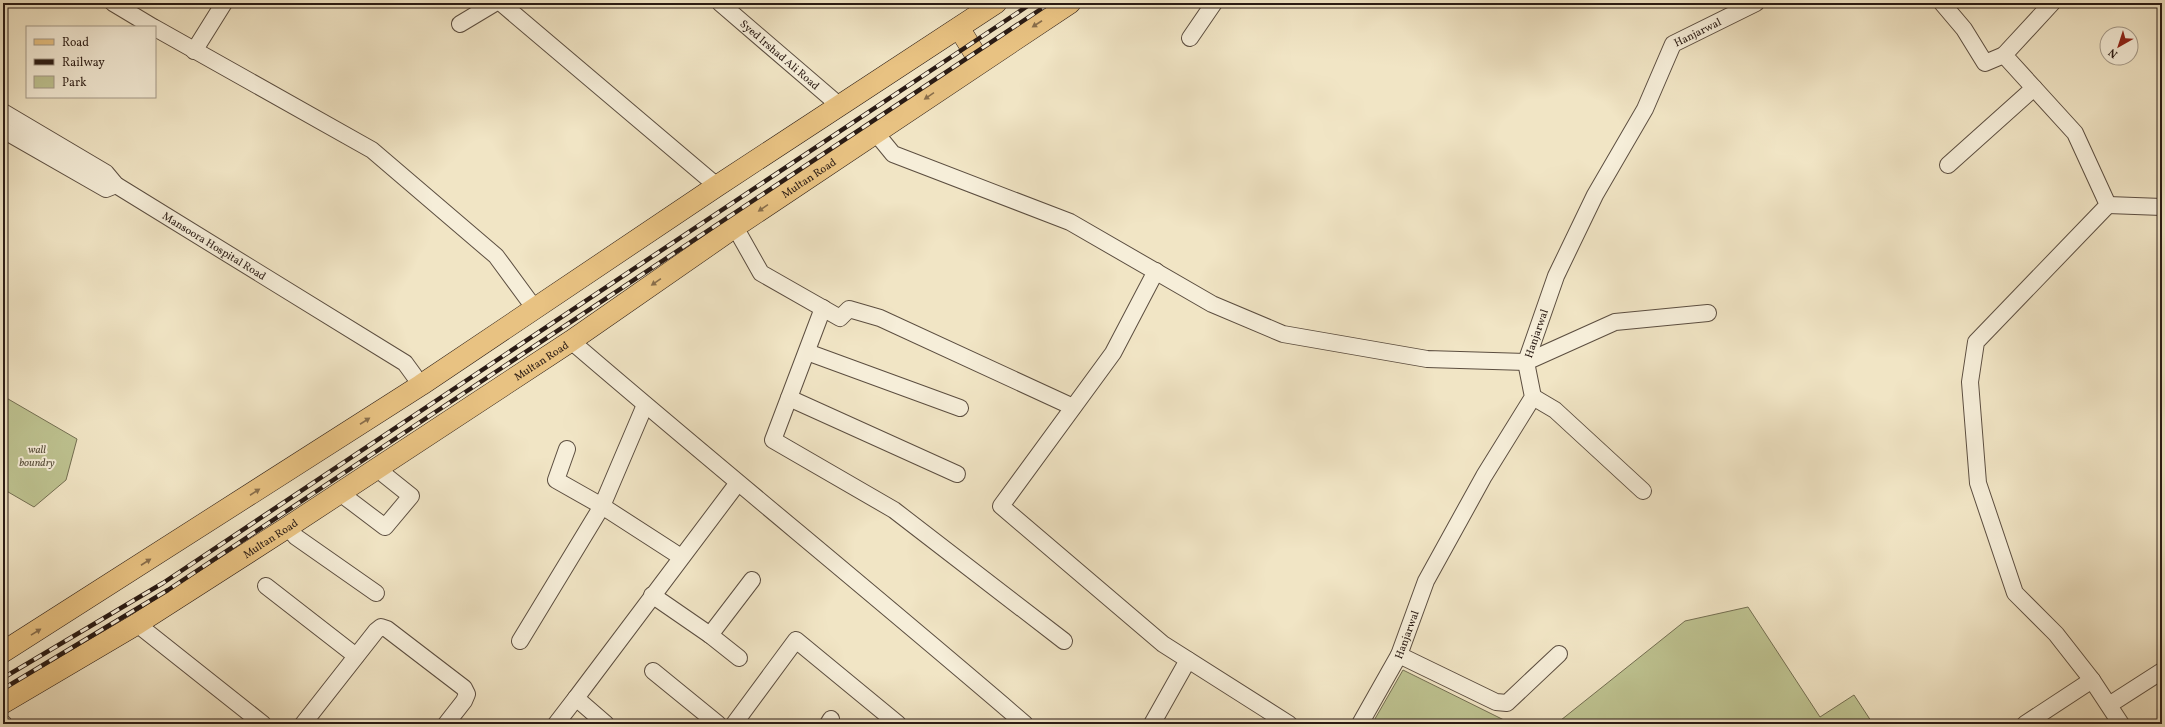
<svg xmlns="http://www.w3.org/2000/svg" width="2165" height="727" font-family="Vollkorn,serif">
	<rect width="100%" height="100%" fill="#f1e5c5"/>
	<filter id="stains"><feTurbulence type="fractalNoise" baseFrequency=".005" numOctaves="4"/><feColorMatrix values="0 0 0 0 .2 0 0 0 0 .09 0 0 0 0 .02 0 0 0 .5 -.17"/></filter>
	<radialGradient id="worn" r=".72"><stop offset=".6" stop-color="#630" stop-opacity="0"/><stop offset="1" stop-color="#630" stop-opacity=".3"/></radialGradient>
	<path fill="#bec391" stroke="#746f52" d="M3 396 77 439 66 480 34 507 3 489Z
		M1748 607 1820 717 1854 695 1873 724H1556L1685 621Z
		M1403 670 1512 724H1372Z"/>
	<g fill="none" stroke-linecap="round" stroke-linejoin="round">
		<defs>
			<g id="minor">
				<path d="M113 3 153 27"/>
				<path d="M501 3 717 186"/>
				<path id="s1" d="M720 3 840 106"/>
				<path d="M1942 3 1964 29 1985 63 2004 55"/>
				<path d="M460 24 495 3"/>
				<path d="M155 28 372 150 496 256 535 309"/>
				<path d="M1190 38 1214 3"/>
				<path d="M194 51 224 3"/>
				<path d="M2034 88 2075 133 2108 205 1976 342 1970 382 1978 483 2015 593 2056 634 2092 680 2121 724"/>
				<path id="s2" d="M3 112 106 173 116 185 405 363 421 385"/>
				<path d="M3 130 106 189 116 185"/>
				<path d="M875 132 893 154 1070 222 1212 304 1283 334 1427 359 1526 362 1615 322 1708 313"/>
				<path d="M1948 165 2034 88 2004 55 2052 3"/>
				<path d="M2108 205 2162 207"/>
				<path d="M735 227 761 273 840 318 849 309 880 318 1073 407"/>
				<path d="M1156 271 1113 353 1001 506 1163 644 1289 724"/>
				<path d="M823 308 773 440 894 510 1064 641"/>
				<path d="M571 341C721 470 875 595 1025 724"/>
				<path d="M807 352 960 408"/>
				<path d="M1533 397 1555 410 1643 491"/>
				<path d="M789 398 957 474"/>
				<path d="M567 449 556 480 602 506 681 557"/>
				<path d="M340 493 385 527 411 496 376 468"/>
				<path d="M288 527 296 537 376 593"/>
				<path d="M266 586 356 656"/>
				<path d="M652 595 710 635 739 658"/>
				<path d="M137 624 263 724"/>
				<path d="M710 635 752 580"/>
				<path d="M520 641 602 506 645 405"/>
				<path d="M1399 655 1496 702 1507 703 1559 654"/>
				<path d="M653 671 718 724"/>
				<path d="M2109 705 2162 671"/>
				<path d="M3 723 4 724"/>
				<path d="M303 724 376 631 381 627 387 629 464 688 467 694 464 701 446 724"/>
				<path d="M556 724 576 698"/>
				<path d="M606 724 576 698 737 484"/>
				<path d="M734 724 796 640 898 724"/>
				<path d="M828 724 831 719"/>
				<path d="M1152 724 1188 660"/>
				<path id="s3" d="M1360 724 1399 655 1426 581 1484 476 1533 397 1526 362 1556 276 1595 195 1645 109 1673 44 1756 3"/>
				<path d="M2025 724 2092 680"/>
			</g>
			<g id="major">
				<path d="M959 28 980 62"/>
				<path d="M3 652 421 385 717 186 996 3"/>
				<path id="s4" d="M3 703 137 624 288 527 571 341 735 227 1070 3"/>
			</g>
		</defs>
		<use href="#minor" stroke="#5c4e40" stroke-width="18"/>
		<use href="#major" stroke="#2a1b14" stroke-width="22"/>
		<use href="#minor" stroke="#f6eed9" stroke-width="16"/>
		<use href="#major" stroke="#e8c282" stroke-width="21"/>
		<defs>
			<path id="rail" d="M3 678 163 583 1032 3
				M3 689 168 590 1050 3"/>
		</defs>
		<use href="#rail" stroke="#2a1b14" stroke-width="4.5"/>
		<use href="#rail" stroke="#f6eed9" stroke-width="3" stroke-dasharray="9" stroke-linecap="butt"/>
	</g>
	<defs><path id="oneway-solid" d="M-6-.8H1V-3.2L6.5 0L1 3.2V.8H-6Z"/></defs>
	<g fill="#896e4b">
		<use href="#oneway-solid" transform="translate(1037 24) rotate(147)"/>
		<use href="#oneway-solid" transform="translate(929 96) rotate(146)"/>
		<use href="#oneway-solid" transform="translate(763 208) rotate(146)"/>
		<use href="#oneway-solid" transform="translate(656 282) rotate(145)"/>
		<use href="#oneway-solid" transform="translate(365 421) rotate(-33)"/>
		<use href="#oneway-solid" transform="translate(255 492) rotate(-33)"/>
		<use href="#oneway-solid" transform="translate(146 562) rotate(-33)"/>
		<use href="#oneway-solid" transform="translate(36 632) rotate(-32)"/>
	</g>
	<g text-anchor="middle" stroke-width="4" stroke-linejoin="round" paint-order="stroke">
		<g font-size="11" fill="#2a1b14" stroke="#f6eed9">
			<text dy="4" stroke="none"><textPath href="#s3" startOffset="785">Hanjarwal</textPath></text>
			<text dy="4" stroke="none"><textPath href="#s1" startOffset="79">Syed Irshad Ali Road</textPath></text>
			<text dy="4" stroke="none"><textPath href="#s4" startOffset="962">Multan Road</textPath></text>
			<text dy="4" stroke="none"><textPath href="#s2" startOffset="251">Mansoora Hospital Road</textPath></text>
			<text dy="4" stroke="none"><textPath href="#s3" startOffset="437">Hanjarwal</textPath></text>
			<text dy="4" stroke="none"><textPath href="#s4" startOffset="638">Multan Road</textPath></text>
			<text dy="4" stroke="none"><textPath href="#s4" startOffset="314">Multan Road</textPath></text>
			<text dy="4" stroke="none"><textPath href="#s3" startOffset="101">Hanjarwal</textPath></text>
		</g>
		<g font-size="11" font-style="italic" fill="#564d3a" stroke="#f6eed9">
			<text x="37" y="453">wall<tspan x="37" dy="13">boundry</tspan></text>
		</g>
	</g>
	<rect width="2165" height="727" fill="none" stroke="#f1e5c5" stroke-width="16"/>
	<rect x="4" y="4" width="2157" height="719" fill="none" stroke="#2a1b14" stroke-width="2"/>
	<rect x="8" y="8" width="2149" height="711" fill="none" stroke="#2a1b14"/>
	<rect x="26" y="26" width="130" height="72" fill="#f6eed9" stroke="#a49a8a"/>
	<rect x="34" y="39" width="20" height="6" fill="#e8c282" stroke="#a49a8a"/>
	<text x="62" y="46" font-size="12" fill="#2a1b14">Road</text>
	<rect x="34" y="59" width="20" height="6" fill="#2a1b14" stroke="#a49a8a"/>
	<text x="62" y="66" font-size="12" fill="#2a1b14">Railway</text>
	<rect x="34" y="76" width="20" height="12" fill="#bec391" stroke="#a49a8a"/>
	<text x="62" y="86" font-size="12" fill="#2a1b14">Park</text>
	<g transform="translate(2119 46) rotate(219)"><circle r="19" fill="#f6eed9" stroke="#a49a8a"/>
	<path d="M0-3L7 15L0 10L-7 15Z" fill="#8f2418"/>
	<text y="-6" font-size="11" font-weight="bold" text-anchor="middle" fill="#2a1b14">N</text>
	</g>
	<rect width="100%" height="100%" filter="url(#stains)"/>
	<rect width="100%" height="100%" fill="url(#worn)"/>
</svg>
